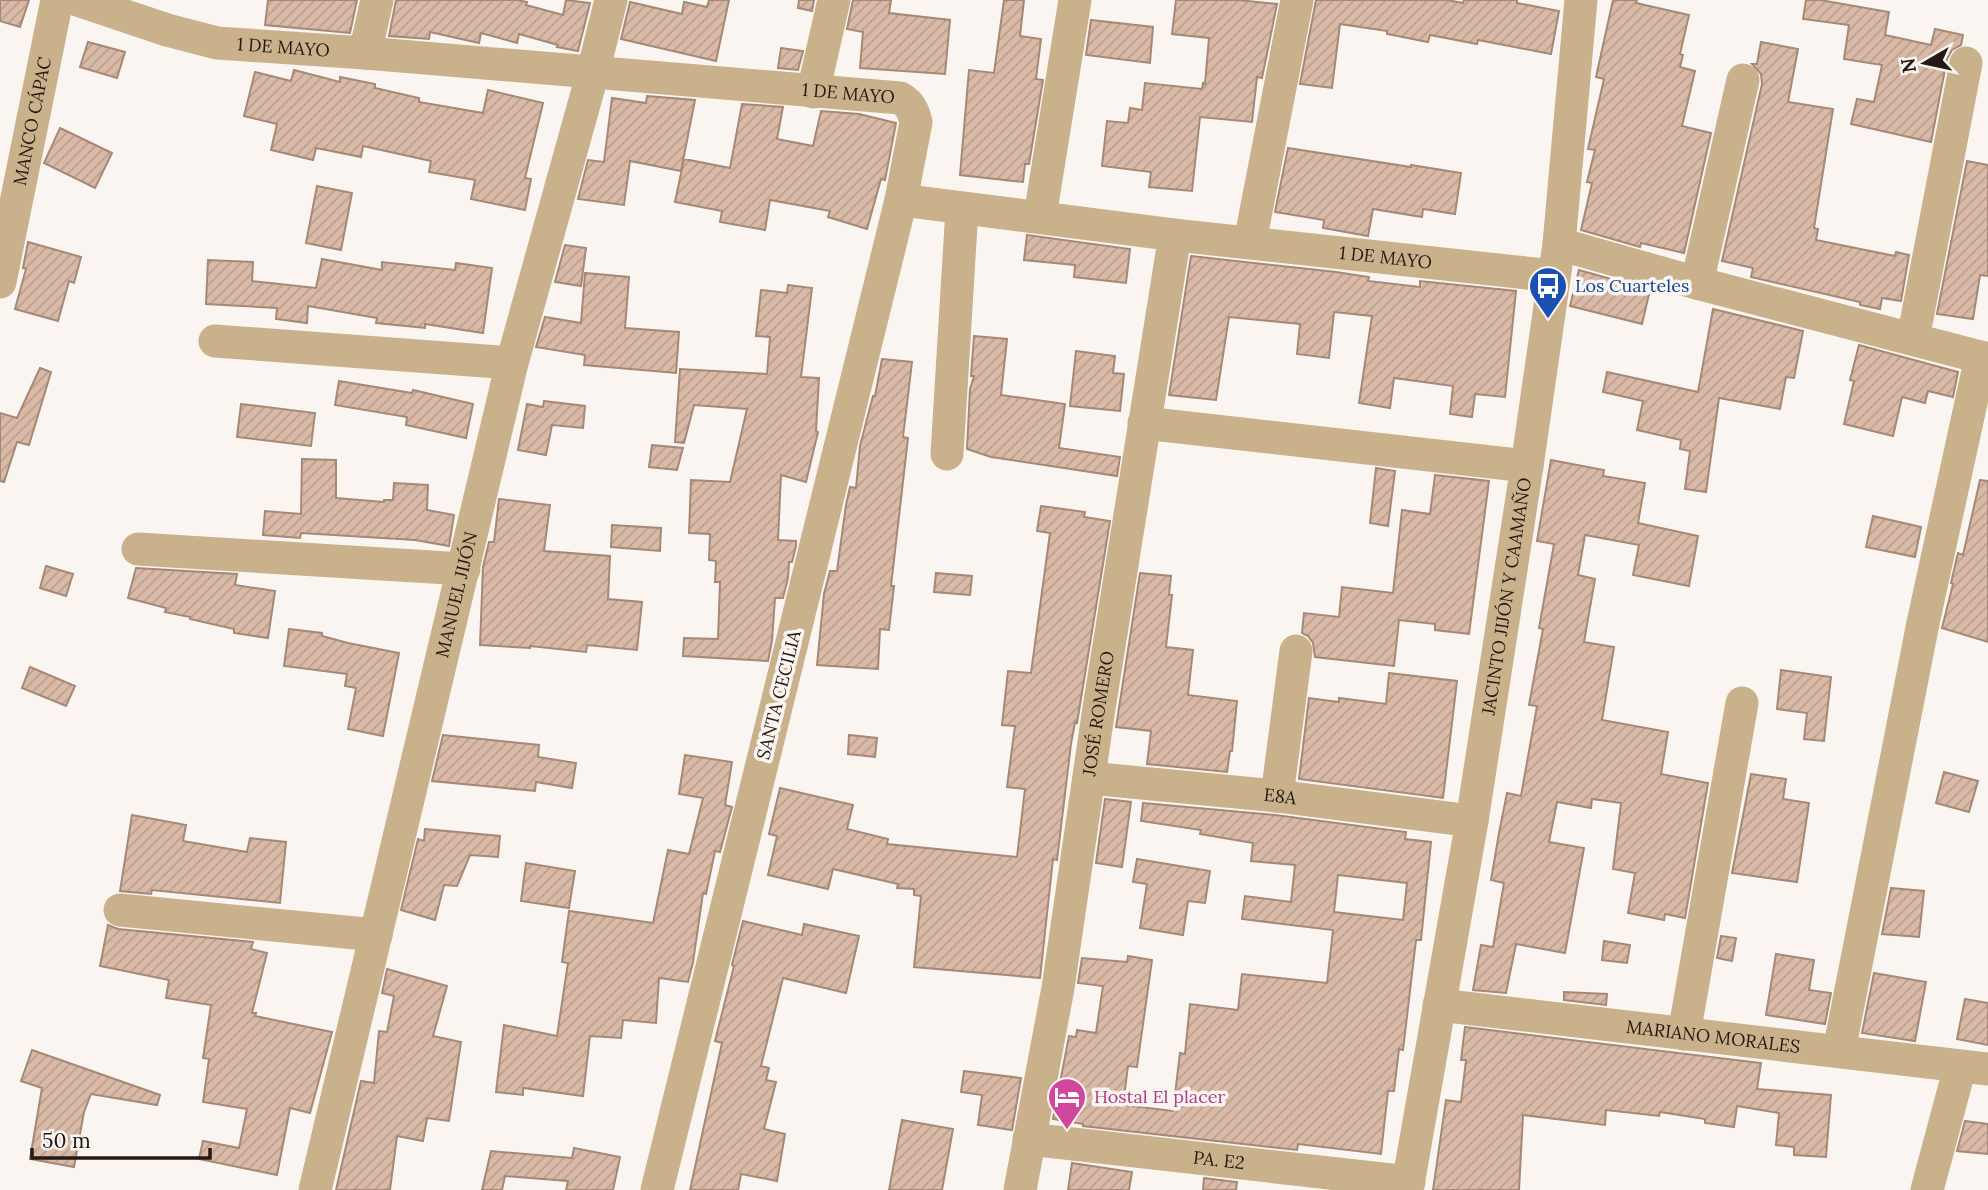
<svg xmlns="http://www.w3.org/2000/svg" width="1988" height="1190" font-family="Lora,serif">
	<defs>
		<pattern id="building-hatch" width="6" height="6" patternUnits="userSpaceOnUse" patternTransform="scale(1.75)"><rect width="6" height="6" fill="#d9baa7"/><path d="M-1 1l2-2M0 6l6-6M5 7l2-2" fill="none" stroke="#ba9f8f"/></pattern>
	</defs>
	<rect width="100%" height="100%" fill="#fbf5f1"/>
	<path fill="url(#building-hatch)" stroke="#a58876" stroke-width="2" fill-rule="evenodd" d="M0 0H29L20 27 0 21Z
		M268 0H357L350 33 265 25Z
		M396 0H517L527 2 526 5 563 15 566 0 590 3 578 51 557 47 558 45 519 34 517 43 481 33 479 43 430 32 429 39 389 36Z
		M709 0H729L716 61 621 39 630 2 682 14 684 2 707 7Z
		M799 0H814L812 11 798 8Z
		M853 0H891L889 13 950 20 945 74 860 68 863 32 847 29Z
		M1004 0H1024L1020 36 1041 39 1036 79 1043 80 1029 164H1025L1023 182 960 175 969 70 994 73Z
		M1176 0H1238L1277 4 1262 78 1257 77 1252 122 1200 117 1192 191 1149 187 1151 172 1102 166 1107 121 1128 123 1130 108 1142 110 1145 83 1202 89 1203 83 1205 84 1209 38 1172 34Z
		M1316 0H1447L1463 3 1464 0H1517V3L1559 11 1551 54 1478 40 1477 44 1430 35 1428 42 1387 34V31L1340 24 1332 88 1300 84Z
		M1613 0H1637L1636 3 1689 15 1680 54 1683 55 1680 67 1695 71 1682 126 1711 133 1684 253 1641 243 1640 247 1581 230 1592 183 1587 182 1595 150 1588 149 1604 79 1596 77Z
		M1806 0H1820L1889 12 1885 35 1931 45 1935 29 1963 35 1961 45 1952 50 1947 59 1931 142 1851 124 1857 99 1874 102 1882 65 1844 59 1849 25 1803 19Z
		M1091 20 1153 27 1150 63 1086 55Z
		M88 42 125 52 117 78 80 67Z
		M1761 42 1798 49 1788 102 1833 109 1814 228 1818 229 1816 240 1895 256 1896 252 1909 255 1901 301 1882 298 1880 309 1860 305V302L1751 277 1753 268 1722 261 1762 84 1761 74 1752 64H1757Z
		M781 48 803 51 798 70 778 68Z
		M294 70 340 82V77L375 84V88L419 98V102L483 113 488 90 543 103 525 178 531 179 525 210 471 199 475 180 429 172 431 161 363 146 361 157 316 148 313 160 271 150 277 124 244 116 255 72 291 81Z
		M647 96 695 100 681 171 630 161 624 205 578 199 588 160 604 162 612 98 646 103Z
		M742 104 783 107 777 139 813 146 821 111 859 114 896 123 885 180 881 179 867 229 828 217 830 211 770 200 765 230 720 222 722 211 675 202 684 159 730 168Z
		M60 128 112 153 95 188 44 163Z
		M1288 148 1411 167V165L1461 173 1455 214 1423 209 1422 217 1373 209 1368 236 1323 228 1324 220 1275 212Z
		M1967 161 1988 165V276L1980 275 1973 319 1937 314Z
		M317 186 352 193 341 250 306 243Z
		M1027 235 1130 249 1126 283 1074 277 1075 265 1024 260Z
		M28 242 81 257 74 283 69 281 58 321 15 309 26 269 23 268Z
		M565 245 586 248 581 286 555 282Z
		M1191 256 1336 272 1369 277 1368 281 1420 287V281L1516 291 1505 397 1475 394 1472 417 1450 414 1453 386 1394 378 1390 408 1359 403 1372 316 1334 312 1329 358 1297 354 1300 324 1229 317 1216 400 1169 395Z
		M322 259 382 270V262L455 270 456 263 492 268 483 333 425 324V328L376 323 377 318 308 306 307 323 276 319 277 308 206 304 208 260 253 262 252 281 316 288Z
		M1579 270 1650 290 1642 324 1570 306Z
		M585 273 629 277 625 328 679 332 676 373 584 365 585 355 536 347 545 317 581 323Z
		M788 285 812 288 801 377 819 378 816 431 818 432 806 482 781 475 778 540 796 541V546L792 562H789L788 578 783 598H775L772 641 768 661 683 656 684 638 718 639 720 582H715L716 561 709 560 710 534 689 533 691 480 730 482 747 409 694 405 684 443 675 442 680 369 767 374 770 337 756 336 761 290 787 293Z
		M1713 309 1803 331 1794 378 1786 377 1780 409 1719 398 1706 492 1685 489 1690 451 1680 449 1681 440 1637 430 1643 401 1603 392 1607 372 1698 392Z
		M974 336 1007 339 1001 395 1065 404 1059 448 1120 457 1117 476 991 457 967 449 970 389 974 376H971Z
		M1859 345 1958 372 1953 397 1928 391 1925 403 1902 397 1893 436 1844 424 1854 381 1850 380Z
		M1076 351 1115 356 1113 373 1124 374 1120 411 1070 406Z
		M882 359 912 362 903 437 908 438 891 586H894L889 630 880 629 878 669 817 665 824 594 830 571H837L846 505 850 487 856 488 860 446 873 396H875Z
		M40 368 51 372 29 445 17 442 4 482 0 481V413L17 418Z
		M339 381 412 393 413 390 473 404 466 438 406 425 407 417 335 405Z
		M544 401 585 406 583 428 552 425 546 455 518 450 527 404 543 407Z
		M241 404 315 413 311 446 237 437Z
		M652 445 683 448 677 470 649 467Z
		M302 459 336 460V498L384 502V500H393L394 483 428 485 427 510 454 515 449 546 415 540 301 533 300 538 263 535 265 511 301 514Z
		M1551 460 1604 470 1603 476 1645 483 1638 523 1698 536 1689 586 1633 575 1639 545 1585 535 1578 575 1595 579 1584 642 1614 647 1602 720 1668 732 1661 774 1708 783 1685 918 1665 914 1664 920 1628 913 1635 873 1613 869 1621 803 1592 799 1591 808 1557 802 1549 842 1584 848 1565 953 1516 944 1506 993 1473 990 1481 945 1493 947 1504 883 1491 880 1499 833 1507 793 1521 796 1537 706 1529 705 1543 629 1539 628 1554 544 1537 541Z
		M1376 468 1395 471 1388 526 1370 523Z
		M1435 475 1489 481 1469 634 1435 630V624L1399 620 1394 666 1315 657 1313 643 1308 636 1302 633 1304 613 1339 617 1342 587 1393 593 1402 510 1430 514Z
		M1980 480 1988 481V642L1942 628 1953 584 1951 583 1957 557 1958 553 1963 555Z
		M499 499 550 505 544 551 610 556 608 599 642 602 637 650 587 645 586 652 530 646V648L480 645 483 567 489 542H494Z
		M1041 506 1085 512 1084 517 1110 521 1077 723 1075 722 1071 744 1057 860 1053 859 1040 978 914 967 921 896 914 895V889L897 888 898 884 833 869 828 889 768 875 777 836 769 834 780 788 853 805 847 829 888 839 887 844 1017 857 1025 789 1007 787 1015 726 1002 725 1008 671 1031 673 1050 533 1037 531Z
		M1873 516 1921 527 1915 557 1866 547Z
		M612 525 661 528 660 551 611 547Z
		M46 566 73 574 66 596 40 588Z
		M136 568 237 574 235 585 275 591 268 638 234 633V629L190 619V617L165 612 166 608 128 598Z
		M936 573 972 576 970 595 934 592Z
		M1140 573 1171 576 1169 595H1172L1166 647 1193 650 1188 695 1237 701 1232 751H1230L1227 772 1147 764 1151 731 1116 727Z
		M289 629 322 633V636L348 643 399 653 383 736 348 729 356 688 345 686 347 674 284 666Z
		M30 667 75 686 66 706 22 688Z
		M1781 670 1831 677 1824 741 1804 739 1807 713 1777 709Z
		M1389 673 1457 681 1443 798 1299 779 1309 698 1339 702V698L1386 704Z
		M443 735 539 745 538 757 576 763 572 788 536 782 535 791 432 781Z
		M849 735 877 738 875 757 848 754Z
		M685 755 732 762 725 805 732 807 720 852 715 851 706 894 703 893 693 962 688 982 659 978 656 1023 623 1020 621 1038 590 1036 583 1096 523 1088V1095L496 1092 504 1025 557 1036 568 963 562 962 569 911 653 923 668 850 689 854 703 798 679 794Z
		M1944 772 1978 781 1969 812 1936 803Z
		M1751 774 1786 779 1783 799 1809 803 1797 882 1732 873Z
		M1105 799 1131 802 1122 867 1096 863Z
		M1143 803 1275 815 1406 832 1405 839 1431 842 1421 940H1416L1403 1050 1399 1049 1394 1091H1388L1381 1154 1298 1144 1297 1150 1083 1126V1124L1053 1119 1069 1036 1076 1037 1077 1030 1096 1033 1103 986 1078 983 1082 958 1127 962 1128 956 1152 960 1137 1067 1128 1066 1123 1105 1173 1111 1180 1053 1185 1054 1190 1004 1238 1010 1242 974 1327 983 1333 930 1242 919 1245 896 1291 902 1295 865 1251 861 1253 843 1200 834 1201 830 1141 821ZM1338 875 1407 883 1403 920 1334 912Z
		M132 815 186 825 183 841 247 852 250 838 286 842 280 903 152 890 151 894 120 891Z
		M425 829 500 836 498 857 470 855 457 886 444 885 435 920 401 910 418 839 424 841Z
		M1137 859 1210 871 1205 903 1188 901 1183 935 1140 928 1147 884 1133 882Z
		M526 863 575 871 569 908 521 901Z
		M1891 888 1924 891 1919 937 1882 934Z
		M743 921 802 935 804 924 859 936 846 993 783 978 761 1066 769 1068 766 1080 776 1082 764 1129 785 1134 777 1181 741 1174 738 1190H690L722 1043 715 1041 734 966 732 965Z
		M108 925 118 929 253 942 251 949 267 953 252 1013H256L255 1016 332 1032 310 1113 290 1108 277 1175 199 1159 203 1141 239 1148 247 1109 203 1102 209 1059 203 1058 211 1005 166 998 169 980 100 966Z
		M1721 936 1736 938 1732 961 1717 958Z
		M1604 941 1630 945 1627 963 1602 960Z
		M1776 954 1814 960 1809 990 1831 993 1825 1024 1766 1015Z
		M387 969 447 986 433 1036 461 1042 449 1121 427 1118 423 1141 397 1136 390 1190H336L361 1081 374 1083 379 1031 387 1032 394 996 382 993Z
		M1874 973 1926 982 1915 1041 1862 1033Z
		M1564 992 1607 994 1606 1005 1564 1000Z
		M1965 999 1988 1003V1045L1957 1039Z
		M1465 1027 1761 1063 1757 1089 1831 1095 1826 1157 1794 1155V1147L1776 1145 1779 1113 1737 1106 1734 1127 1705 1123V1119L1660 1112 1659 1116 1606 1110 1605 1125 1523 1115 1519 1190H1433L1446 1100 1461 1102 1466 1060H1461Z
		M32 1050 160 1095 157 1105 91 1094 84 1112 74 1167 30 1159 42 1088 21 1081Z
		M964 1071 1021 1078 1012 1130 978 1125 982 1095 961 1092Z
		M902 1120 953 1129 942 1190H889Z
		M1965 1121 1988 1124V1154L1957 1151Z
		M574 1148 620 1157 613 1190H566L568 1181 505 1176 502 1190H482L491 1151 572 1158Z
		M1072 1163 1132 1172 1129 1190H1068Z
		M1204 1178 1237 1182 1236 1190H1203Z"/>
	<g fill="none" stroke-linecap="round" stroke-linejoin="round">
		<g stroke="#c9b18b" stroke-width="33">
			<path id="s1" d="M78 0 167 30 217 43 365 53 900 98C910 104 913 110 916 122L901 200 657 1190"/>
			<path d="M365 53 377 0"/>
			<path d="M813 92 834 0"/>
			<path id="s2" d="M901 200 1175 235 1554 276"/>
			<path d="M1040 216 1075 0"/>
			<path d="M1250 242 1297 0"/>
			<path d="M1559 244 1697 283 1988 359"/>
			<path id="s3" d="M0 282 57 0"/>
			<path d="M1697 283 1743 80"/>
			<path d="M1913 339 1966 63"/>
			<path d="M215 341 512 363"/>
			<path d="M1144 423 1527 466"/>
			<path d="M947 454 962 209"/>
			<path d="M138 549 464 569"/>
			<path id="s4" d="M1089 778 1277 796 1472 821"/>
			<path d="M1277 796 1296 651"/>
			<path d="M120 910 376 935"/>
			<path id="s5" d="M1439 1005 1988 1069"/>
			<path d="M1684 1034 1742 703"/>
			<path d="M1839 1051 1923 623 1981 357"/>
			<path id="s6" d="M1029 1139 1409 1182"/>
			<path id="s7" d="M315 1190 512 363 593 72 611 0"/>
			<path id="s8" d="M1020 1190 1058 988 1099 708 1175 235"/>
			<path id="s9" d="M1407 1190 1472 821 1527 466 1559 244 1581 0"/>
			<path d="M1927 1190 1960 1067"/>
		</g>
	</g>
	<defs>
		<symbol id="bus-pin" viewBox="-11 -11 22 30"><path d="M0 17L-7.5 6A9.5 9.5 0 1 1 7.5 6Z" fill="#1a4fb4" stroke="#fbf5f1"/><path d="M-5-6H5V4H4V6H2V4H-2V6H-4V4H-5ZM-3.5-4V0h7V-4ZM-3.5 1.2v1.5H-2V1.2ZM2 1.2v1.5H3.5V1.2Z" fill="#fff"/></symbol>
		<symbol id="hotel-pin" viewBox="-11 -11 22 30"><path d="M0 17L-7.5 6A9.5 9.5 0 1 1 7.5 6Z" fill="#d1479c" stroke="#fbf5f1"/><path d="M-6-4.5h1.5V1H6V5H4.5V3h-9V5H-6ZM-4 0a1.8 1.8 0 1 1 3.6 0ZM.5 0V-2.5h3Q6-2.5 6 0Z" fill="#fff"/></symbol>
	</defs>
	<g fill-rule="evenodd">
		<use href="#bus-pin" x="1526" y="264" width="44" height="60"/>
		<use href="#hotel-pin" x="1045" y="1075" width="44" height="60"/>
	</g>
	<g text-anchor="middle" stroke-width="7" stroke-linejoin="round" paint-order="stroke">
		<g font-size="18" fill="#251a13" stroke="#fbf5f1">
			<text dy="6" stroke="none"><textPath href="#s1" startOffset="212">1 DE MAYO</textPath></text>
			<text dy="6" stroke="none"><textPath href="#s1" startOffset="779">1 DE MAYO</textPath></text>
			<text dy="6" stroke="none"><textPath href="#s3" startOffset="164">MANCO CÁPAC</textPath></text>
			<text dy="6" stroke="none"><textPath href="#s2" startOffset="488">1 DE MAYO</textPath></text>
			<text dy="6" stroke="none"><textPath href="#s7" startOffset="612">MANUEL JIJÓN</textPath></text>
			<text dy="6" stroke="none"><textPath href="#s9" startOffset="602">JACINTO JIJÓN Y CAAMAÑO</textPath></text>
			<text transform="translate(779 695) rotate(-76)" y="6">SANTA CECILIA</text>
			<text dy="6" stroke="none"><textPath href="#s8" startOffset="483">JOSÉ ROMERO</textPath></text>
			<text dy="6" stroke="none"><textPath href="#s4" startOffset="192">E8A</textPath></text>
			<text dy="6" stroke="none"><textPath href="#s5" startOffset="276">MARIANO MORALES</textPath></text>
			<text dy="6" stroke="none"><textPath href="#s6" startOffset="191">PA. E2</textPath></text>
		</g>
		<g font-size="18" fill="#164399" stroke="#fbf5f1" text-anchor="start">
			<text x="1575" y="292">Los Cuarteles</text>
		</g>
		<g font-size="18" fill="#b23c85" stroke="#fbf5f1" text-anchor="start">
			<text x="1094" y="1103">Hostal El placer</text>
		</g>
	</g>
	<g transform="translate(1925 63) rotate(261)" stroke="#fbf5f1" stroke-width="5" paint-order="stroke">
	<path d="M0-5L12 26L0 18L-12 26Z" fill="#251a13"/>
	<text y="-10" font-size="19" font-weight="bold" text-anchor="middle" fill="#251a13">N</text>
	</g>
	<path d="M32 1148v10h178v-10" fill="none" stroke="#251a13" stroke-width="3.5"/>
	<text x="42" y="1148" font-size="21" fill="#251a13" stroke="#fbf5f1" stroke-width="5" paint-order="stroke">50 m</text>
</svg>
